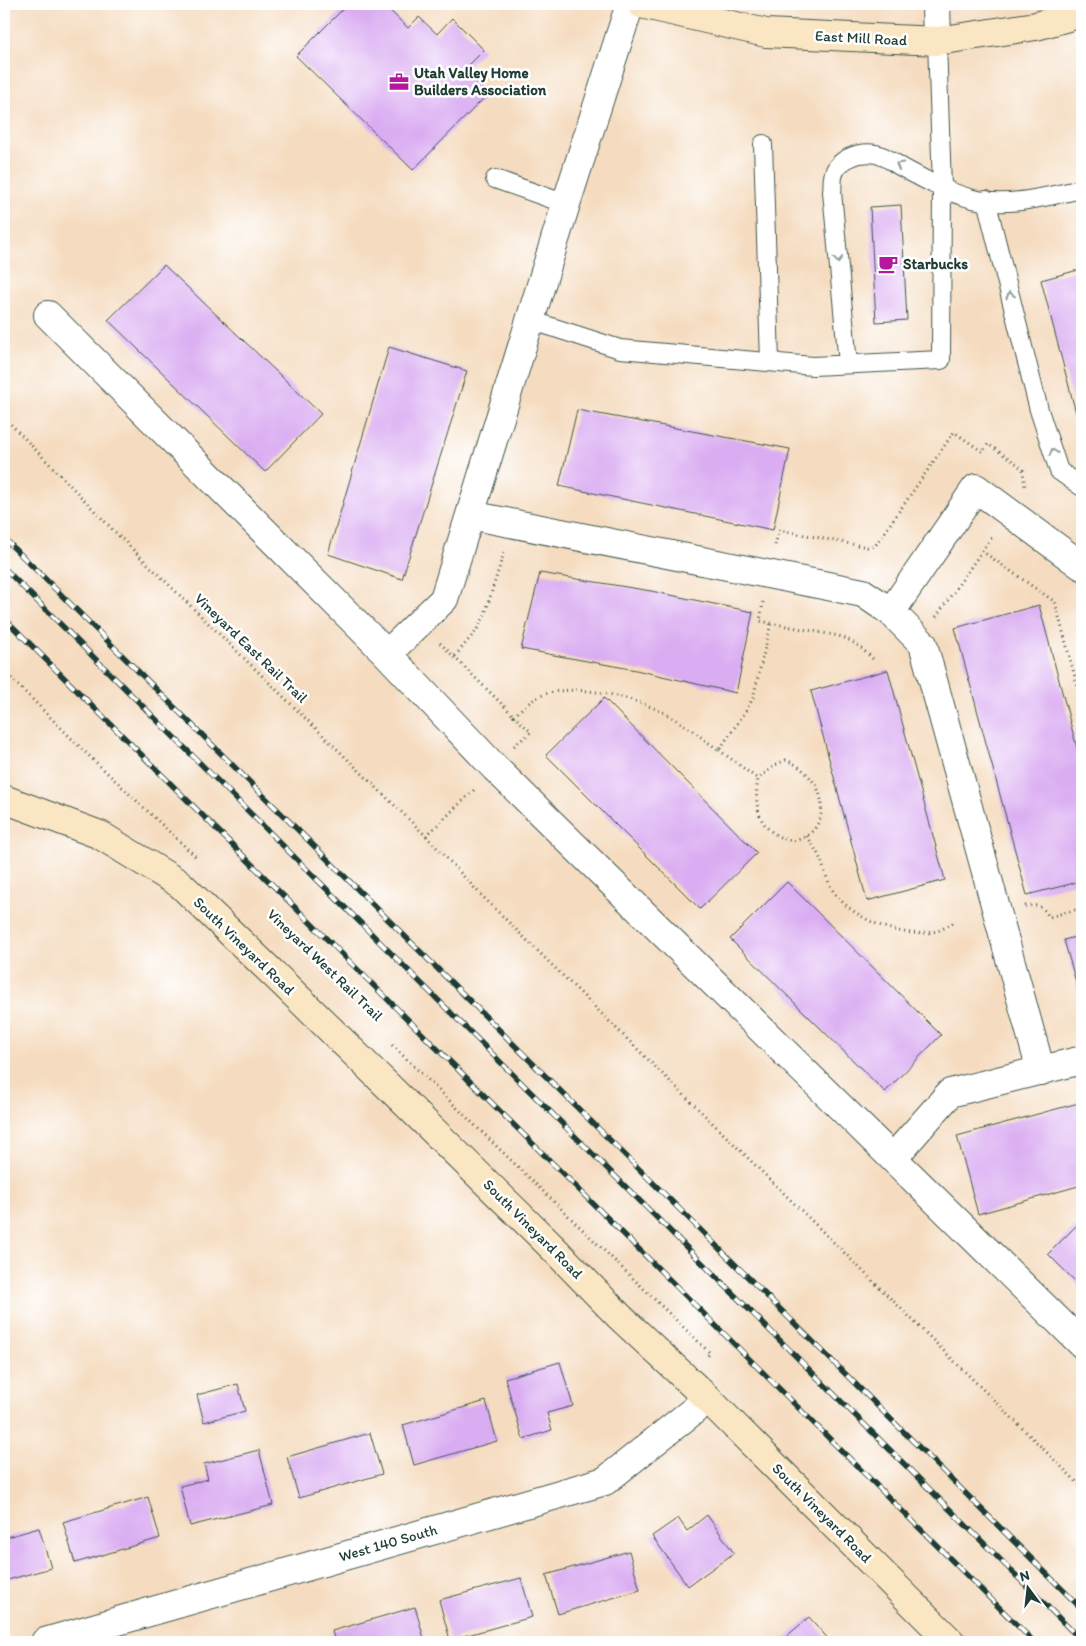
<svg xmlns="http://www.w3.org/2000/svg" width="1086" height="1646" font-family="Itim,sans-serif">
	<rect width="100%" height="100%" fill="#fff"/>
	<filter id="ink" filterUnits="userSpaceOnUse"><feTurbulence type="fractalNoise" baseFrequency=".02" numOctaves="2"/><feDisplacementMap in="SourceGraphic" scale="10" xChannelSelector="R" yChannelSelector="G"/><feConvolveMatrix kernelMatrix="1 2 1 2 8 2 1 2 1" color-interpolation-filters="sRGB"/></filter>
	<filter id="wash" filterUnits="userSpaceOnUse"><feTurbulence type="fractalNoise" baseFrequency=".0096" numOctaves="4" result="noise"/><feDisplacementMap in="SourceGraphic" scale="20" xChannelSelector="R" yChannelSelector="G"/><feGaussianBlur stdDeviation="1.12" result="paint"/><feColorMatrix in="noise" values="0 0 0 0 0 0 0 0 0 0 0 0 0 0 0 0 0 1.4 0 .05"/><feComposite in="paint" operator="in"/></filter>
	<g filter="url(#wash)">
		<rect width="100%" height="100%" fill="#f5dcc0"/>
		<g id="blocks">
			<path fill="#daadf2" d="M348 4H383L408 28 419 17 437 34 452 18 484 50 464 70 488 94 413 170 296 56Z
				M901 205 907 320 876 322 870 207Z
				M164 265 321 414 265 472 108 320Z
				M1082 269V416L1077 417 1041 280Z
				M389 347 467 371 402 579 328 554Z
				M577 410 790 449 773 530 559 486Z
				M540 573 651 591 753 612 736 693 636 670 521 649Z
				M1039 605 1082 767V881L1027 895 955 628Z
				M888 670 945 880 867 901 811 691Z
				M604 698 757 853 700 909 546 755Z
				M787 882 941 1035 885 1092 730 939Z
				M1082 935V1003L1064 940Z
				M1082 1102V1185L978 1214 957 1136Z
				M1082 1220V1288L1048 1254Z
				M560 1362 573 1406 547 1413 552 1430 523 1439 505 1378Z
				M238 1384 245 1411 204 1422 197 1395Z
				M486 1401 497 1441 414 1465 403 1425Z
				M370 1433 382 1474 299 1498 287 1457Z
				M259 1450 273 1505 190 1526 180 1486 208 1479 204 1464Z
				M148 1497 160 1538 75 1563 63 1522Z
				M707 1515 734 1553 688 1586 652 1536 678 1518 687 1531Z
				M39 1528 51 1568 4 1581V1538Z
				M629 1551 640 1590 558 1614 546 1575Z
				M521 1578 532 1617 450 1640 439 1600Z
				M415 1607 425 1642H335L332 1631Z
				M809 1617 831 1642H780Z"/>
		</g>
	</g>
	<g filter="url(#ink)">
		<use href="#blocks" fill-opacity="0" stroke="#3f5549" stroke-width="1"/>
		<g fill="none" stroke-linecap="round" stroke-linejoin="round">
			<defs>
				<path id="lane" d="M763 144 770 362
					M495 179 566 204
					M986 200 1039 410 1059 471 1082 487
					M530 320 620 349 813 366 941 360 942 187 937 41
					M848 364 832 192C833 187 832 182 833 177 836 159 859 151 876 154 886 156 894 163 903 168 925 180 949 193 973 199 1009 208 1047 196 1082 189"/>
				<path id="street" d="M936 4 937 41
					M48 315 387 654 495 768 1082 1344
					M470 515 863 593 891 612 923 644 1041 1071
					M891 612 976 488 1082 566
					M387 654 444 599 566 204 630 4
					M893 1158 950 1093 1082 1060
					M45 1642 605 1481 708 1399"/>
				<path id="secondary" d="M641 4 766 33 937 41 1036 26 1082 13
					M4 799 100 835 180 884 286 986 554 1249 619 1316 708 1399 951 1642"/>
			</defs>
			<use href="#lane" stroke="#3f5549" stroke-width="20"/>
			<use href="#street" stroke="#3f5549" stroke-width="30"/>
			<use href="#secondary" stroke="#3f5549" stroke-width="30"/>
			<path stroke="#3f5549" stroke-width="3" stroke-dasharray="1 4" stroke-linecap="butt" d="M4 417 117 534 426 836 475 789
				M775 545 779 530 867 547 875 546 954 432 983 452 988 444 1017 464 1023 470 1025 488
				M982 551 992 537
				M763 602 760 621 839 636C854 641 863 649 874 660
				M936 617 982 551 1055 602 1082 703
				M440 643 514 716
				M455 656 476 631 484 617 504 552
				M4 671 83 750 196 857
				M514 746 531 732 514 716C525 705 537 695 553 692 588 685 645 700 675 719 690 728 704 740 719 750L746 711 753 698 771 623
				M719 750 758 779C754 803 757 827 782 838 787 840 794 842 800 839 823 831 827 803 815 784 807 773 799 765 786 760L775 765 758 779
				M426 836 482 896 1082 1487
				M807 836C811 842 815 849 819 856 825 869 827 884 836 895 857 921 904 940 937 931 943 929 949 925 954 922
				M1025 906C1038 905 1042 905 1049 917L1082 908
				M392 1045 710 1353 706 1358"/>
			<use href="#lane" stroke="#fff" stroke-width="18"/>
			<use href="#street" stroke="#fff" stroke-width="28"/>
			<use href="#secondary" stroke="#fbe6c4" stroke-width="28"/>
			<defs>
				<path id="rail" d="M4 538 1082 1609
					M4 568 1082 1641
					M4 618 1034 1642"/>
			</defs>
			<use href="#rail" stroke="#1f3d34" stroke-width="5.5"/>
			<use href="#rail" stroke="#fff" stroke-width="4" stroke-dasharray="11" stroke-linecap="butt"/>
		</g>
		<defs><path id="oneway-chevron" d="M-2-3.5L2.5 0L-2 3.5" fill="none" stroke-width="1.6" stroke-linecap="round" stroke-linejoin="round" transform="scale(1.25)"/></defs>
		<g stroke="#8f9e9a">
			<use href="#oneway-chevron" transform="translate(899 165) rotate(-150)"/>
			<use href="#oneway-chevron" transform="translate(838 260) rotate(85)"/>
			<use href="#oneway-chevron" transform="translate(1010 295) rotate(-104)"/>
			<use href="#oneway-chevron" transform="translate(1053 452) rotate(-108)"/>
		</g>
	</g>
	<defs>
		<symbol id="office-bare" viewBox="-9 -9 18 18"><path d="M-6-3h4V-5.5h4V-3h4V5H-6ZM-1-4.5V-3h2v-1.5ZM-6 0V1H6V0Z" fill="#b5179e" stroke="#fff" stroke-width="2.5" paint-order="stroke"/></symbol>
		<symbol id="cafe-bare" viewBox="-9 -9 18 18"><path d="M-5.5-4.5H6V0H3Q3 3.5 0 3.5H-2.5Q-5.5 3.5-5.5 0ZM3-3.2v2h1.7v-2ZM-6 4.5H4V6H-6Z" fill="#b5179e" stroke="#fff" stroke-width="2.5" paint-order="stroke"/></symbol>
	</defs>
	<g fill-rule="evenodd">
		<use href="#office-bare" x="385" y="68" width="28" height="28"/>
		<use href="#cafe-bare" x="874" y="250" width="28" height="28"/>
	</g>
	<g text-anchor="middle" stroke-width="5" stroke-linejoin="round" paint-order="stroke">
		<g font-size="15" fill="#1f3d34" stroke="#fff">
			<text transform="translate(861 38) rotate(3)" y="5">East Mill Road</text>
			<text transform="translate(251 648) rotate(44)" y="5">Vineyard East Rail Trail</text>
			<text transform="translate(244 946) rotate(44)" y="5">South Vineyard Road</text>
			<text transform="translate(325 965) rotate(44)" y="5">Vineyard West Rail Trail</text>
			<text transform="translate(533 1229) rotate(45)" y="5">South Vineyard Road</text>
			<text transform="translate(822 1513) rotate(45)" y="5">South Vineyard Road</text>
			<text transform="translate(388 1543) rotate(-16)" y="5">West 140 South</text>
		</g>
		<g font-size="15" font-weight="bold" fill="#1f3d34" stroke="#fff" text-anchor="start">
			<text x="414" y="78">Utah Valley Home<tspan x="414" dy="17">Builders Association</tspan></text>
			<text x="903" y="269">Starbucks</text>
		</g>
	</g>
	<rect width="1086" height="1646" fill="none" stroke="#fff" stroke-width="20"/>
	<g transform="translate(1028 1588) rotate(345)" stroke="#ffffff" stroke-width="4" paint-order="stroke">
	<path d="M0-4L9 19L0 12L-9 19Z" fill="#1f3d34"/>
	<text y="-8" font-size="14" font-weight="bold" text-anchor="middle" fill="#1f3d34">N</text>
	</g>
</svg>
